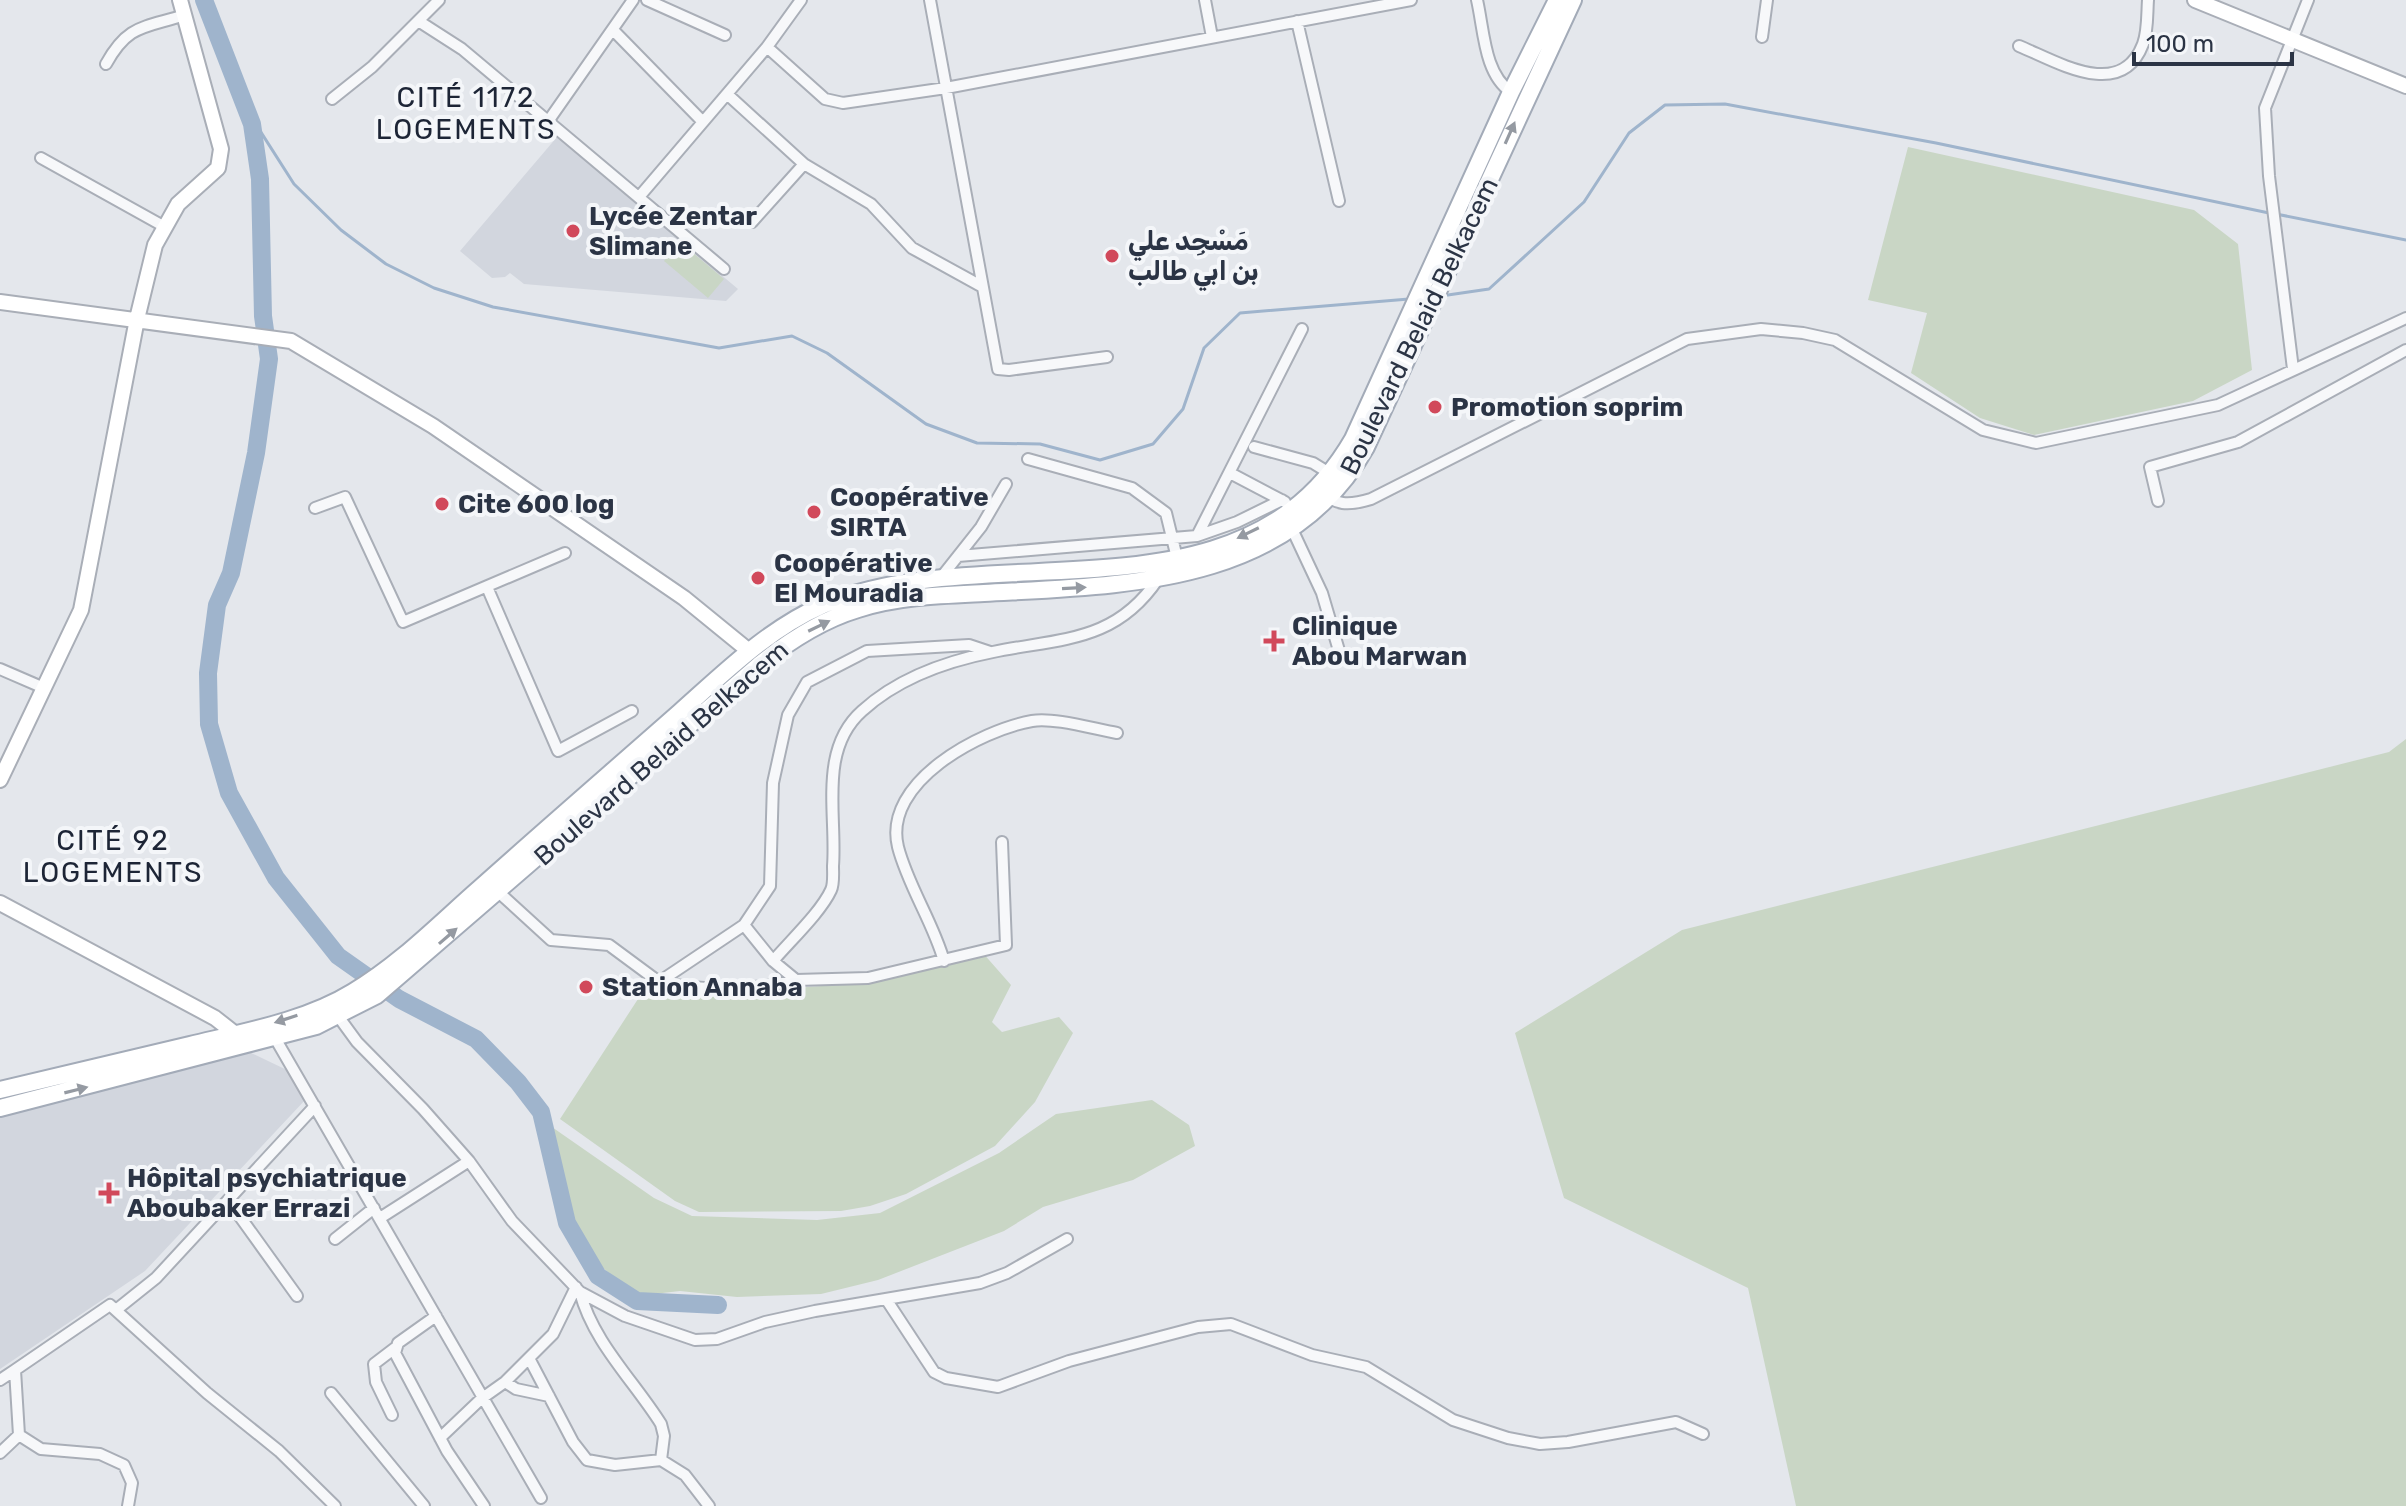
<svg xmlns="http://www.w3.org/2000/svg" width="2406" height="1506" font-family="Rubik,Cairo,sans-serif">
	<rect width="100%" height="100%" fill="#e4e7ec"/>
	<path fill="#d2d6de" d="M557 137 738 289 726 301 524 284 510 273 505 277 492 278 460 251Z
		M247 1051 289 1071 306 1099 145 1271 0 1369V1115Z"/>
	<path fill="#c9d6c5" d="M1908 147 2194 210 2238 244 2252 370 2193 401 2034 435 1980 418 1911 373 1927 313 1868 300Z
		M680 242 724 279 708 298 664 261Z
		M2406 739V1506H1796L1748 1288 1564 1198 1515 1033 1682 930 2389 752Z
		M982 952 1011 985 992 1022 1002 1032 1059 1017 1073 1033 1035 1102 995 1146 906 1194 870 1206 841 1211 699 1212 675 1201 560 1119 638 999 878 982Z
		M1152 1100 1189 1125 1195 1146 1133 1180 1043 1207 1004 1231 878 1280 821 1294 737 1297 680 1291 645 1295 629 1290 596 1262 572 1221 549 1125 654 1198 692 1216 817 1220 880 1213 999 1153 1056 1114Z"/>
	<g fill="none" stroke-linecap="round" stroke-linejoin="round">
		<path stroke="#9fb4cc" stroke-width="3" d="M248 112 294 184 341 230 386 264 434 288 493 307 719 348 792 336 827 353 926 424 977 443 1040 444 1100 460 1153 444 1183 409 1204 348 1240 313 1409 299
			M2276 214 2406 240
			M1441 296 1489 289 1584 202 1629 133 1665 105 1725 104 1936 143 2269 213"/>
		<path stroke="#9fb4cc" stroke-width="18" d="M204 0 252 124 260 179 263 316 269 359 256 453 231 573 217 605 208 673 209 724 229 793 276 878 338 956 399 999 476 1039 518 1082 541 1112 567 1223 598 1276 637 1301 718 1305"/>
		<defs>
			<path id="street" d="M647 0 725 35
				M930 0 998 369 1009 370 1107 357
				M1205 0 1212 37
				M1477 0C1484 30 1484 74 1511 92
				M1297 21 1339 201
				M420 22 462 49 724 269
				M614 31 703 122
				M1762 37 1767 0
				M2019 46C2056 61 2121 102 2143 44 2148 31 2147 13 2148 0
				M767 47 825 99 843 103 946 88 1411 0
				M106 64C128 24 144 28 185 15
				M727 94 804 164 752 222
				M332 99 372 67 439 0
				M549 120 633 0
				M41 158 165 227
				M804 164 871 204 912 248 981 286
				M639 197 767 47 801 0
				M2293 369 2269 176 2265 108 2308 0
				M1254 447 1313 463 1344 482
				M1028 459 1132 488 1166 513 1177 558
				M1230 473 1285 502
				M1318 489C1336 506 1348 506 1371 499L1687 339 1761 329 1803 333 1835 340 1983 430 2036 443 2218 405 2406 318
				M2158 501 2150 467 2238 442 2406 350
				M315 508 345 497 403 622 565 553
				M1292 529 1322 593 1340 654
				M1197 536 1237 522 1282 500
				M958 556 1197 536 1302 329
				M939 580 981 527 1006 484
				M487 587 558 751 632 711
				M0 669 44 688
				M494 888 551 940 609 945 659 982 744 925 773 961 796 980 868 978 1006 945 1002 842
				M744 925 770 886 773 783 788 715 807 682 867 651 969 645 990 652
				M773 961C790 941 821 912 831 890 834 884 833 873 833 866 837 815 818 750 862 711 897 679 947 661 993 652 1060 638 1115 643 1158 579
				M944 961C933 922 908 886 898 847 882 782 981 730 1032 721 1053 717 1094 729 1117 733
				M659 982C703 991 752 991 796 980
				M338 1016 357 1042 423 1109 469 1161 512 1221 580 1292 625 1316 695 1340 717 1339 765 1322 815 1311 980 1283 1007 1273 1067 1239
				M275 1038 541 1498
				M228 1200 297 1296
				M380 1218 469 1161
				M335 1239 374 1208
				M580 1292C593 1342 634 1381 661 1424L664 1436 661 1460 685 1475 709 1506
				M886 1299 934 1372 946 1378 998 1387 1069 1361 1198 1327 1231 1324 1312 1355 1366 1367 1453 1420 1508 1438 1540 1444 1568 1442 1676 1422 1703 1434
				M116 1310 156 1278 315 1106
				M436 1316 398 1343 395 1353 447 1451 484 1506
				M530 1360 573 1442 587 1460 615 1465 661 1460
				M15 1370 110 1305 207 1393 279 1451 335 1506
				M0 1380 15 1370 19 1435 0 1453
				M331 1393 424 1506
				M549 1396 516 1389 505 1382 553 1334 576 1287
				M392 1415 376 1382 374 1364 395 1348
				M19 1435 41 1449 100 1454 124 1465 132 1483 128 1506
				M440 1438 481 1399 505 1382"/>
			<path id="secondary" d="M2195 0 2406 86
				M0 302 291 341 433 426 684 598 749 651
				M0 780 81 610 137 319 155 245 178 204 218 168 221 149 180 0
				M0 903 215 1018 243 1040"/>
			<path id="primary" d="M0 1090C63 1075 127 1060 190 1045 244 1032 306 1021 353 992 399 965 440 923 480 888 546 829 613 771 680 712 724 673 768 629 823 605 992 534 1242 632 1353 439L1511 92 1557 0
				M0 1108 316 1026 377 995 759 665C789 641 821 620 858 609 899 596 942 595 984 593 1124 585 1288 586 1366 447L1573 0"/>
		</defs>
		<use href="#street" stroke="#a9aeb7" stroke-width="14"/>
		<use href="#secondary" stroke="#a9aeb7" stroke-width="18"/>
		<use href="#primary" stroke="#a3abb8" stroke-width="20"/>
		<use href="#street" stroke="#f7f8fa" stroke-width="10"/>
		<use href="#secondary" stroke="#fff" stroke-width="14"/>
		<use href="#primary" stroke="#fff" stroke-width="16"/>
	</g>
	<defs><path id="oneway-solid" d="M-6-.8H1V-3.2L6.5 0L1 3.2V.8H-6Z" transform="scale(2)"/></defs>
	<g fill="#959aa2">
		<use href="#oneway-solid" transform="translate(1510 133) rotate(-66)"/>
		<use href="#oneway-solid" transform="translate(1248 533) rotate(154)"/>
		<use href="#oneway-solid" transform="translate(1074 588) rotate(-3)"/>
		<use href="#oneway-solid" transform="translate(819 626) rotate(-26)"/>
		<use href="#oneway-solid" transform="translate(448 936) rotate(-41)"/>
		<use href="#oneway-solid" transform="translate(286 1019) rotate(162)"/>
		<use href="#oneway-solid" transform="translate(76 1090) rotate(-14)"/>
	</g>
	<g fill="#d1495b" stroke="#f4f6f9" stroke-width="3">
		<circle cx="573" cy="231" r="8"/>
		<circle cx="1112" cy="256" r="8"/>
		<circle cx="1435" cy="407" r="8"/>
		<circle cx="442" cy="504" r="8"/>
		<circle cx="814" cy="512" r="8"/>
		<circle cx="758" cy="578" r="8"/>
		<path d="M1270 629h8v8h8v8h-8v8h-8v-8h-8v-8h8z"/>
		<circle cx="586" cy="987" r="8"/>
		<path d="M105 1181h8v8h8v8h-8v8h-8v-8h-8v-8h8z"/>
	</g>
	<g text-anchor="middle" stroke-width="8" stroke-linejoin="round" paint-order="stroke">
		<g font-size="26" font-weight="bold" fill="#2b3445" stroke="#f4f6f9" text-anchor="start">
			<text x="589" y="225">Lycée Zentar<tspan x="589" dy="30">Slimane</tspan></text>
			<text x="1128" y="250">مَسْجِد علي<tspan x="1128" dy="30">بن ابي طالب</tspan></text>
			<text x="1451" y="416">Promotion soprim</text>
			<text x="830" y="506">Coopérative<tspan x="830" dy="30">SIRTA</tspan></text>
			<text x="458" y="513">Cite 600 log</text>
			<text x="774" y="572">Coopérative<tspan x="774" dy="30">El Mouradia</tspan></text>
			<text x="1292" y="635">Clinique<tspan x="1292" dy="30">Abou Marwan</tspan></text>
			<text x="602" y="996">Station Annaba</text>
			<text x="127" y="1187">Hôpital psychiatrique<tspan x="127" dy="30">Aboubaker Errazi</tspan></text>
		</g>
		<g font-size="26" fill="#2b3445" stroke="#f4f6f9">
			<text transform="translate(1419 326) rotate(-64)" y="9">Boulevard Belaid Belkacem</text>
			<text transform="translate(661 753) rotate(-41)" y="9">Boulevard Belaid Belkacem</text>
		</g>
		<g font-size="28" letter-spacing="2" fill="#1d2536" stroke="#f4f6f9">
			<text x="466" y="107">CITÉ 1172<tspan x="466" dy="32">LOGEMENTS</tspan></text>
			<text x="113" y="850">CITÉ 92<tspan x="113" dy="32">LOGEMENTS</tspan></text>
		</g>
	</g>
	<path d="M2134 52v12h158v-12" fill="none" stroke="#2b3445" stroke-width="4"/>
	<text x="2146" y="52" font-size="24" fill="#2b3445" stroke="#f4f6f9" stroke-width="6" paint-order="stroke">100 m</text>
</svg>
